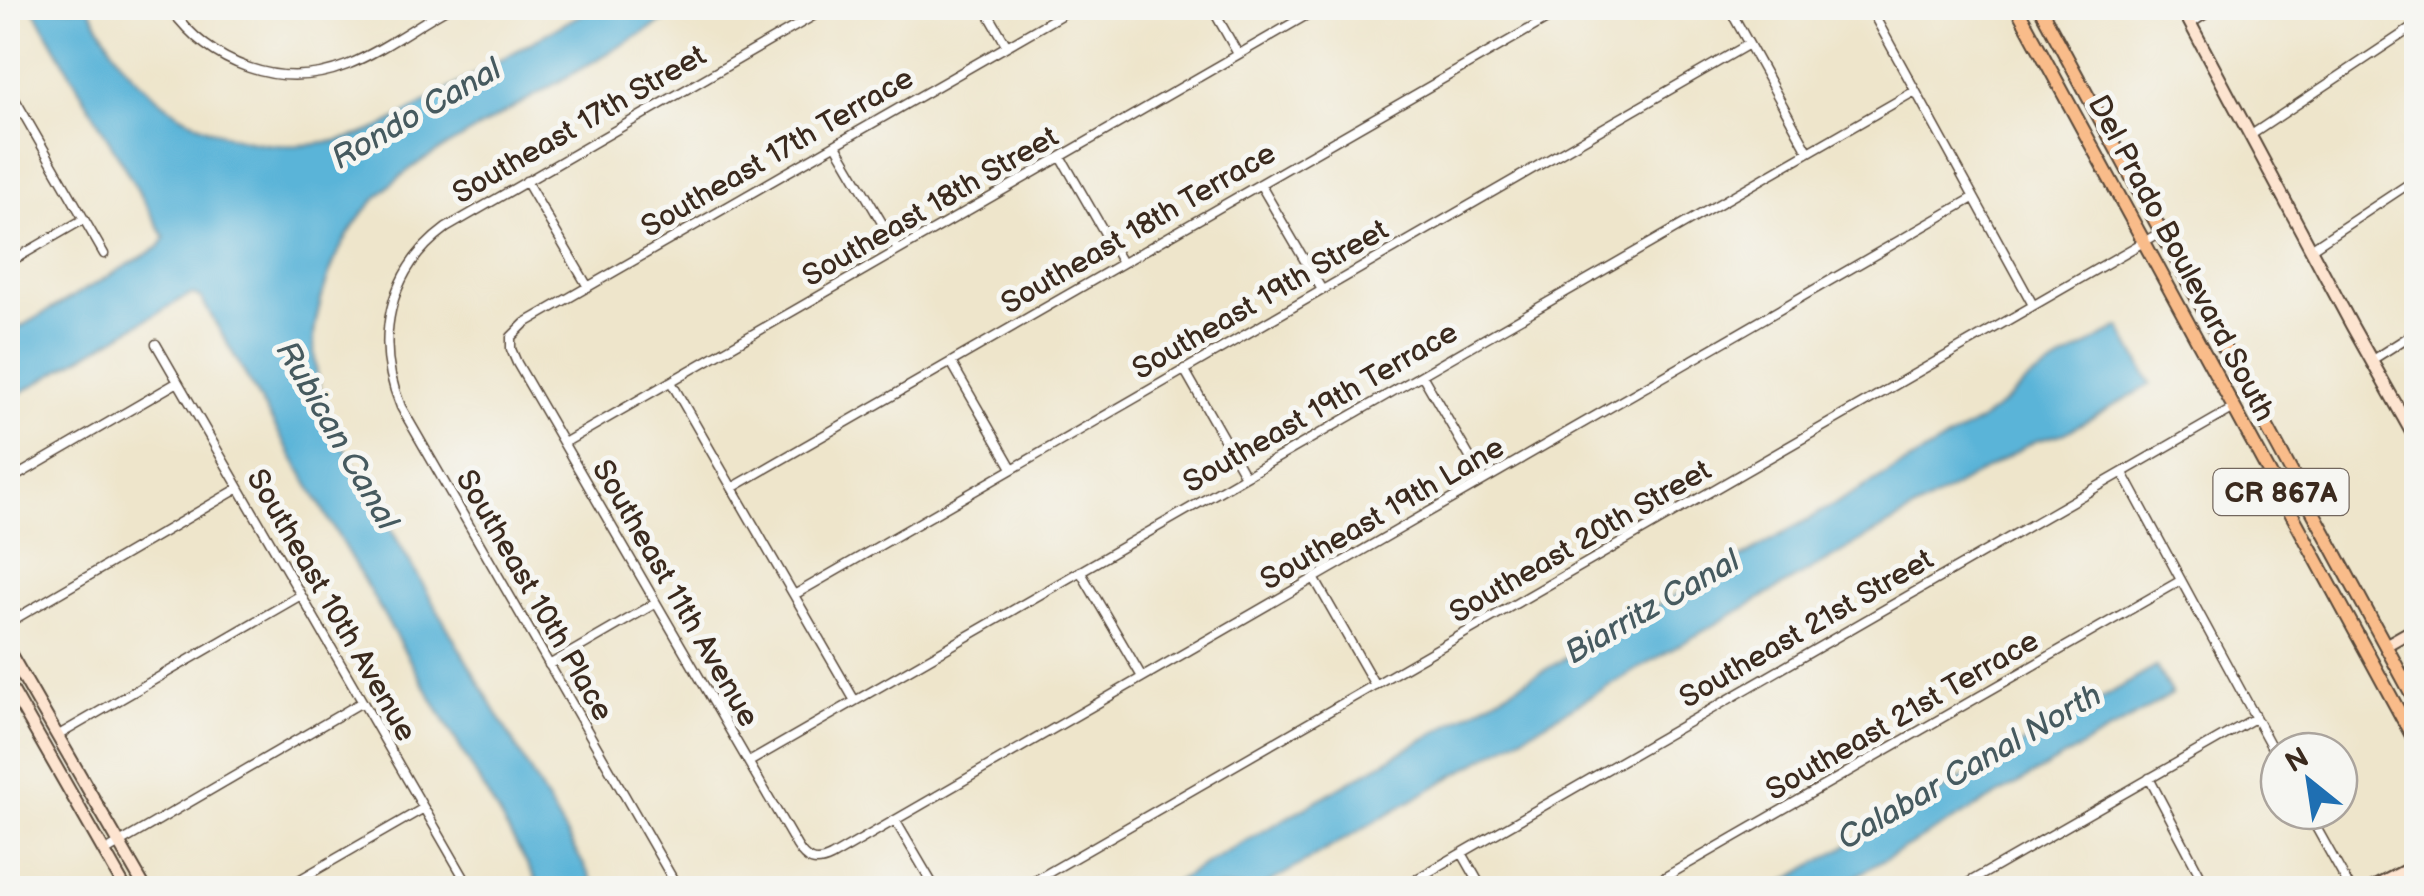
<svg xmlns="http://www.w3.org/2000/svg" width="2424" height="896" font-family="'Balsamiq Sans',sans-serif">
	<rect width="100%" height="100%" fill="#f6f6f2"/>
	<filter id="ink" filterUnits="userSpaceOnUse"><feTurbulence type="fractalNoise" baseFrequency=".01" numOctaves="2"/><feDisplacementMap in="SourceGraphic" scale="20" xChannelSelector="R" yChannelSelector="G"/><feConvolveMatrix kernelMatrix="1 2 1 2 8 2 1 2 1" color-interpolation-filters="sRGB"/></filter>
	<filter id="wash" filterUnits="userSpaceOnUse"><feTurbulence type="fractalNoise" baseFrequency=".0048" numOctaves="4" result="noise"/><feDisplacementMap in="SourceGraphic" scale="40" xChannelSelector="R" yChannelSelector="G"/><feGaussianBlur stdDeviation="2.25" result="paint"/><feColorMatrix in="noise" values="0 0 0 0 0 0 0 0 0 0 0 0 0 0 0 0 0 1.4 0 .05"/><feComposite in="paint" operator="in"/></filter>
	<g filter="url(#wash)">
		<rect width="100%" height="100%" fill="#eee5cb"/>
		<path fill="#5ab4d8" stroke="#4a6f7b" stroke-width="2.5" d="M33 8H89C100 27 111 49 125 66 191 145 291 165 384 126L592 8H686L423 160C368 197 338 237 321 300 318 313 314 325 314 338 313 374 325 411 341 442L597 888H541L201 298 193 294 187 296 8 400V334L159 247 165 238Z
			M2120 327 2151 384 2065 433 2035 441 1662 655 1260 888H1164L1978 422 2002 405 2029 380Z
			M2156 667 2172 694 2139 714 1835 888H1773Z"/>
	</g>
	<g filter="url(#ink)">
		<g fill="none" stroke-linecap="round" stroke-linejoin="round">
			<defs>
				<path id="street" d="M170 8C210 64 280 92 347 65 382 51 415 26 448 8
					M985 8 1007 46
					M1073 8 525 323 511 337V349L517 363 797 846C806 861 815 865 831 857L1973 198
					M1212 8 1238 54
					M1729 8 1808 151
					M1870 8 2033 305
					M2190 24 2215 8
					M8 87 104 254
					M8 120 22 112
					M2251 135 2416 25
					M836 145 898 250
					M1061 157 1122 263
					M526 181 588 287
					M1260 184 1322 290
					M2312 248 2416 179
					M8 263 84 219
					M156 344 470 888
					M2372 360 2416 332
					M951 362 1012 468
					M1184 369 1245 476
					M1422 375 1483 480
					M671 382 855 701
					M564 443 1319 8
					M2123 473 2279 761
					M8 481 178 382
					M732 488 1566 8
					M1080 571 1142 677
					M1314 578 1375 685
					M794 595 1749 44
					M8 623 239 488
					M549 665 656 603
					M57 736 301 595
					M749 762 1915 91
					M2149 778 2207 888
					M2307 811 2350 888
					M895 820 935 888
					M104 852 362 702
					M1462 853 1482 888
					M285 888 424 808
					M678 888 401 407C374 342 387 271 446 228L827 8
					M1022 888 2161 232
					M1401 888 2234 408
					M1646 888 2180 581
					M1959 888 2255 718"/>
				<path id="secondary" d="M2182 8 2352 326 2416 440
					M2386 645 2416 628
					M8 650 145 888
					M8 683 125 888
					M2372 888 2416 865"/>
				<path id="primary" d="M2017 8 2416 743
					M2040 8 2416 702"/>
			</defs>
			<use href="#street" stroke="#564638" stroke-width="11"/>
			<use href="#secondary" stroke="#564638" stroke-width="15"/>
			<use href="#primary" stroke="#564638" stroke-width="16"/>
			<use href="#street" stroke="#fff" stroke-width="8"/>
			<use href="#secondary" stroke="#fde4d0" stroke-width="11"/>
			<use href="#primary" stroke="#f9bc8a" stroke-width="12"/>
		</g>
	</g>
	<g text-anchor="middle" stroke-width="10" stroke-linejoin="round" paint-order="stroke">
		<rect fill="#f6f6f2" stroke="#73675e" stroke-width="2.5" x="2213.5" y="469" width="135" height="46" rx="8"/>
		<g font-size="28" font-weight="bold" fill="#3b2a1e">
			<text x="2281" y="502">CR 867A</text>
		</g>
		<g font-size="30" fill="#3b2a1e" stroke="#f6f6f2">
			<text transform="translate(579 124) rotate(-30)" y="10">Southeast 17th Street</text>
			<text transform="translate(777 152) rotate(-30)" y="10">Southeast 17th Terrace</text>
			<text transform="translate(930 206) rotate(-30)" y="10">Southeast 18th Street</text>
			<text transform="translate(1138 228) rotate(-30)" y="10">Southeast 18th Terrace</text>
			<text transform="translate(2182 258) rotate(62)" y="10">Del Prado Boulevard South</text>
			<text transform="translate(1260 299) rotate(-30)" y="10">Southeast 19th Street</text>
			<text transform="translate(1320 407) rotate(-30)" y="10">Southeast 19th Terrace</text>
			<text transform="translate(1382 513) rotate(-30)" y="10">Southeast 19th Lane</text>
			<text transform="translate(1580 541) rotate(-30)" y="10">Southeast 20th Street</text>
			<text transform="translate(676 593) rotate(60)" y="10">Southeast 11th Avenue</text>
			<text transform="translate(535 595) rotate(60)" y="10">Southeast 10th Place</text>
			<text transform="translate(332 605) rotate(60)" y="10">Southeast 10th Avenue</text>
			<text transform="translate(1806 628) rotate(-30)" y="10">Southeast 21st Street</text>
			<text transform="translate(1902 715) rotate(-30)" y="10">Southeast 21st Terrace</text>
		</g>
		<g font-size="32" font-style="italic" fill="#465a5f" stroke="#f6f6f2">
			<text transform="translate(416 113) rotate(-30)" y="11">Rondo Canal</text>
			<text transform="translate(338 435) rotate(60)" y="11">Rubican Canal</text>
			<text transform="translate(1652 606) rotate(-30)" y="11">Biarritz Canal</text>
			<text transform="translate(1969 766) rotate(-30)" y="11">Calabar Canal North</text>
		</g>
	</g>
	<rect width="2424" height="896" fill="none" stroke="#f6f6f2" stroke-width="40"/>
	<g transform="translate(2309 781) rotate(330)"><circle r="48" fill="#f6f6f2" stroke="#aba49d" stroke-width="2.5"/>
	<path d="M0-8L18 38L0 25L-18 38Z" fill="#1f6fb2"/>
	<text y="-15" font-size="28" font-weight="bold" text-anchor="middle" fill="#3b2a1e">N</text>
	</g>
</svg>
